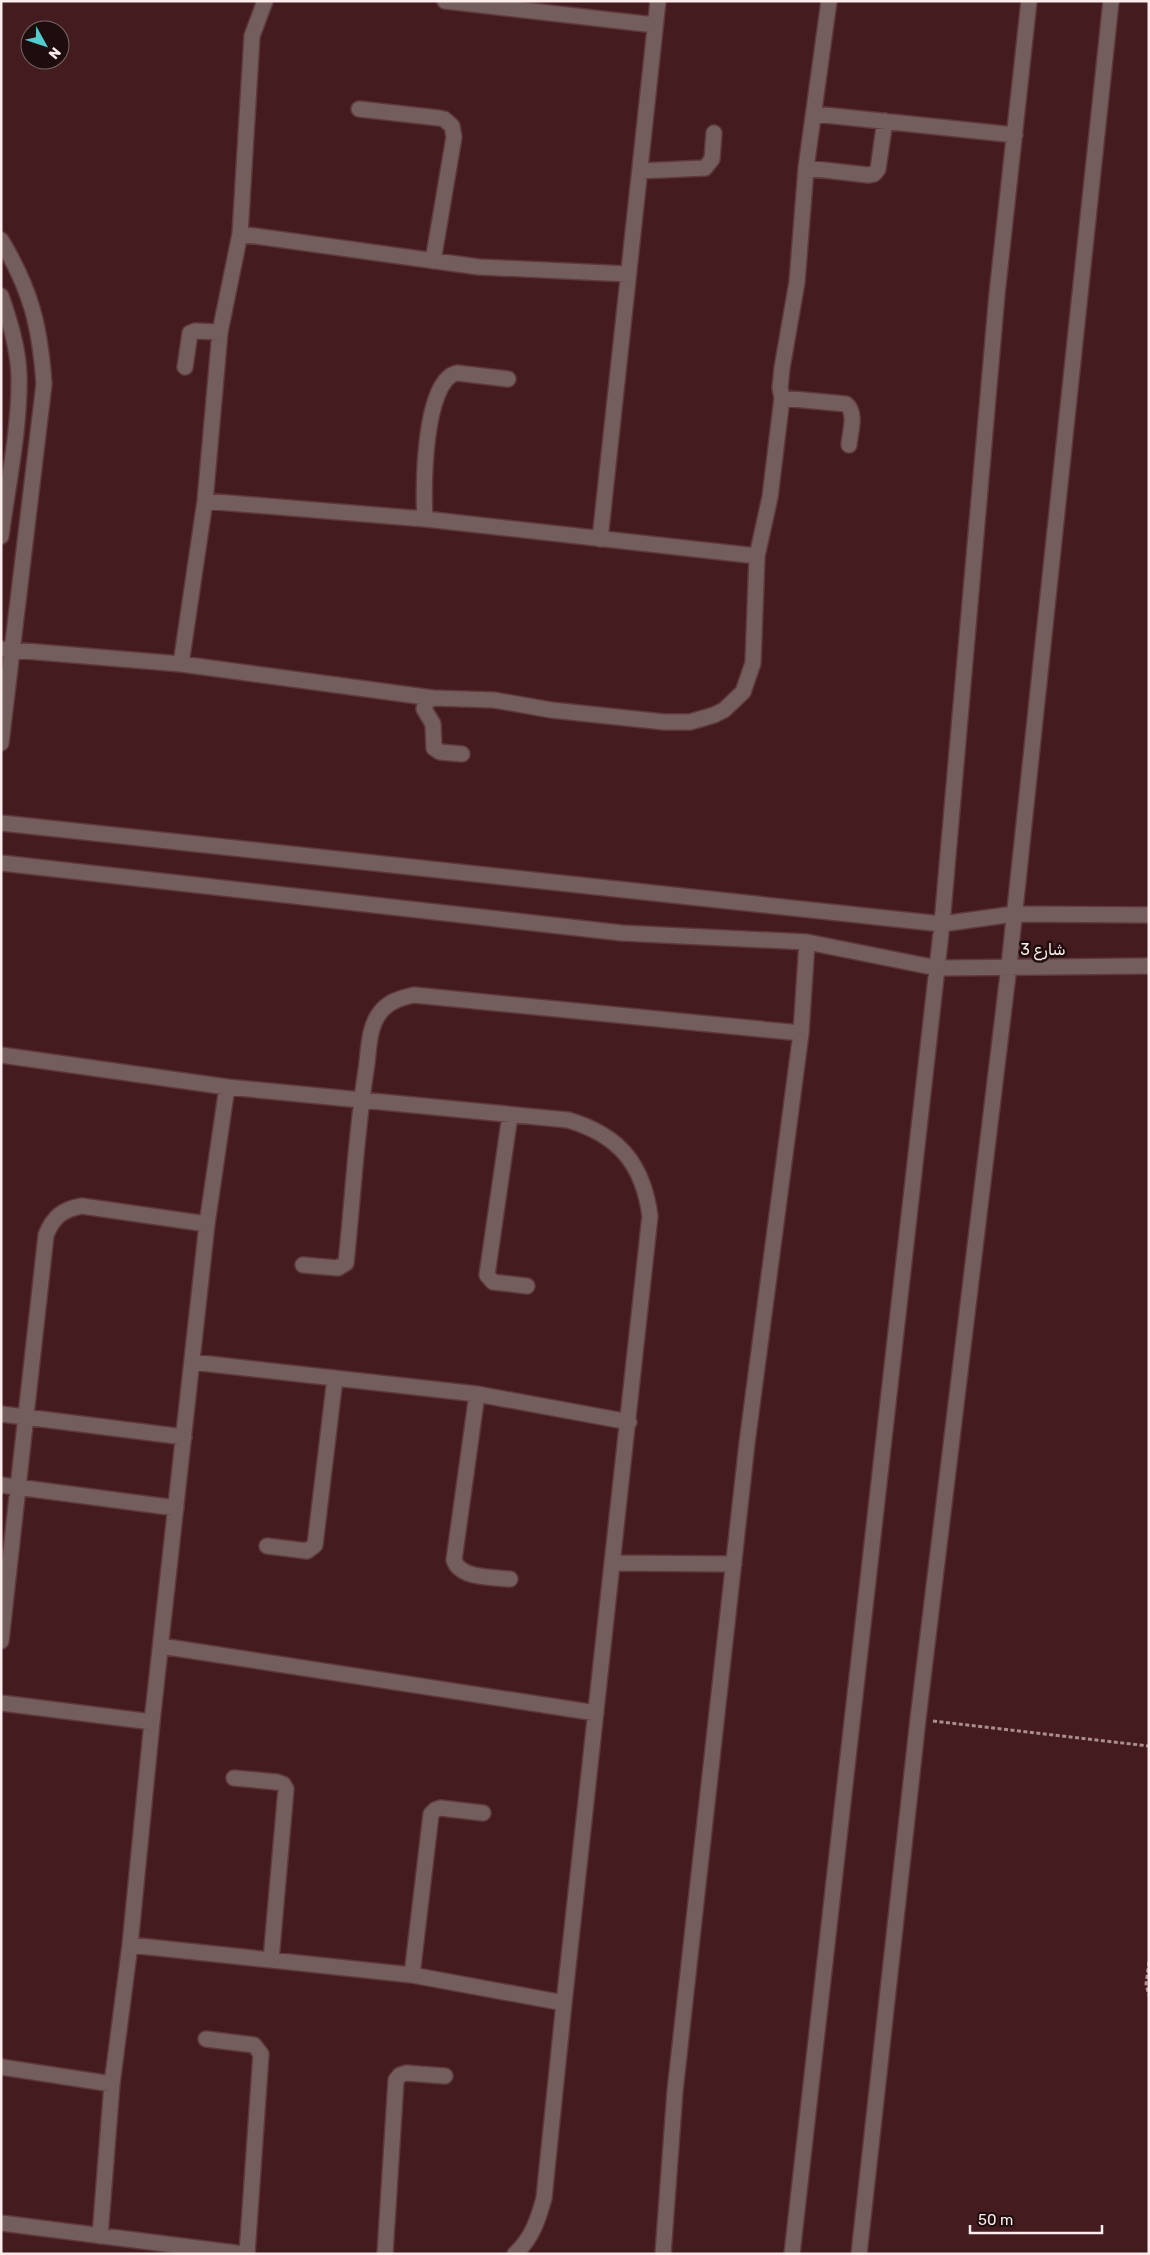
<svg xmlns="http://www.w3.org/2000/svg" width="1150" height="2255" font-family="Rubik,Vazirmatn,sans-serif">
	<rect width="100%" height="100%" fill="#441b1f"/>
	<g fill="none" stroke-linecap="round" stroke-linejoin="round">
		<defs>
			<path id="minor" d="M445 1 655 25
				M359 109 439 118 444 119 452 126 454 137 433 261
				M815 114 1015 135
				M806 168 868 175 874 174 878 169 885 121
				M640 171 705 168 712 159 714 133
				M240 234 479 267 628 274
				M1 240C31 290 40 326 44 384L1 743
				M1 296C10 322 18 348 19 375 20 429 8 483 1 536
				M185 367 190 333 195 331 220 332
				M782 398 846 404C857 413 850 432 849 445
				M205 501 425 519 757 556
				M425 519C423 492 423 380 457 373L508 379
				M600 539 658 1
				M1 649 181 664 433 698 494 700 551 710 664 722H690L714 715 724 710 743 692 753 663 757 556 770 497 782 398 780 388 782 368 797 282 806 168 829 1
				M181 664 205 501 220 332 240 234 252 36 265 1
				M433 698 425 703 424 709 433 724 434 748 440 752 462 754
				M1 823 942 924 1014 914 1149 915
				M1 863 622 933 807 942 937 968 1149 966
				M1 1055 227 1087 568 1120C619 1135 643 1164 650 1216L564 2003 544 2198C538 2220 532 2238 515 2254
				M510 1115 487 1275 493 1282 527 1286
				M303 1265 338 1268 346 1263C353 1198 356 1134 366 1070 369 1052 368 1029 379 1014 387 1002 400 998 414 995L801 1033
				M192 1362 477 1394 629 1422
				M477 1394 454 1560C460 1579 493 1577 510 1579
				M1 1414 184 1437
				M1 1485 176 1508
				M267 1546 307 1551 315 1545 335 1378
				M612 1563 734 1564
				M1 1641 46 1235C53 1217 63 1209 82 1206L207 1224
				M161 1646 596 1713
				M1 1703 152 1722
				M234 1778 277 1782 283 1784 286 1789 271 1960
				M130 1945 412 1975 564 2003
				M412 1975 431 1814 435 1810 440 1808 483 1813
				M206 2039 254 2045 261 2054 247 2254
				M1 2067 112 2084
				M1 2223 244 2254
				M100 2236 112 2084 130 1945 152 1722 207 1224 227 1087
				M385 2254 396 2080 400 2075 406 2073 445 2076
				M663 2254 675 2091 747 1443 801 1033 807 942
				M792 2254 942 924 997 294 1029 1
				M859 2254 918 1719 1009 966 1111 1"/>
		</defs>
		<use href="#minor" stroke="#5e383c" stroke-width="18"/>
		<path stroke="#aa8e90" stroke-width="3" stroke-dasharray="4 2.5" stroke-linecap="butt" d="M933 1721 1149 1746
			M1149 1962 1146 1984 1149 1996"/>
		<use href="#minor" stroke="#735d5d" stroke-width="15"/>
	</g>
	<g text-anchor="middle" stroke-width="5" stroke-linejoin="round" paint-order="stroke">
		<g font-size="16" fill="#ffedee" stroke="#1f0d0e">
			<text x="1043" y="955">شارع 3</text>
		</g>
	</g>
	<rect width="1150" height="2255" fill="none" stroke="#ffedee" stroke-width="5"/>
	<g transform="translate(45 45) rotate(130)"><circle r="24" fill="#1f0d0e" stroke="#796768"/>
	<path d="M0-4L9 19L0 12L-9 19Z" fill="#52cdce"/>
	<text y="-8" font-size="14" font-weight="bold" text-anchor="middle" fill="#ffedee">N</text>
	</g>
	<path d="M970 2225v8h132v-8" fill="none" stroke="#ffedee" stroke-width="2.5"/>
	<text x="978" y="2225" font-size="15" fill="#ffedee" stroke="#1f0d0e" stroke-width="4" paint-order="stroke">50 m</text>
</svg>
